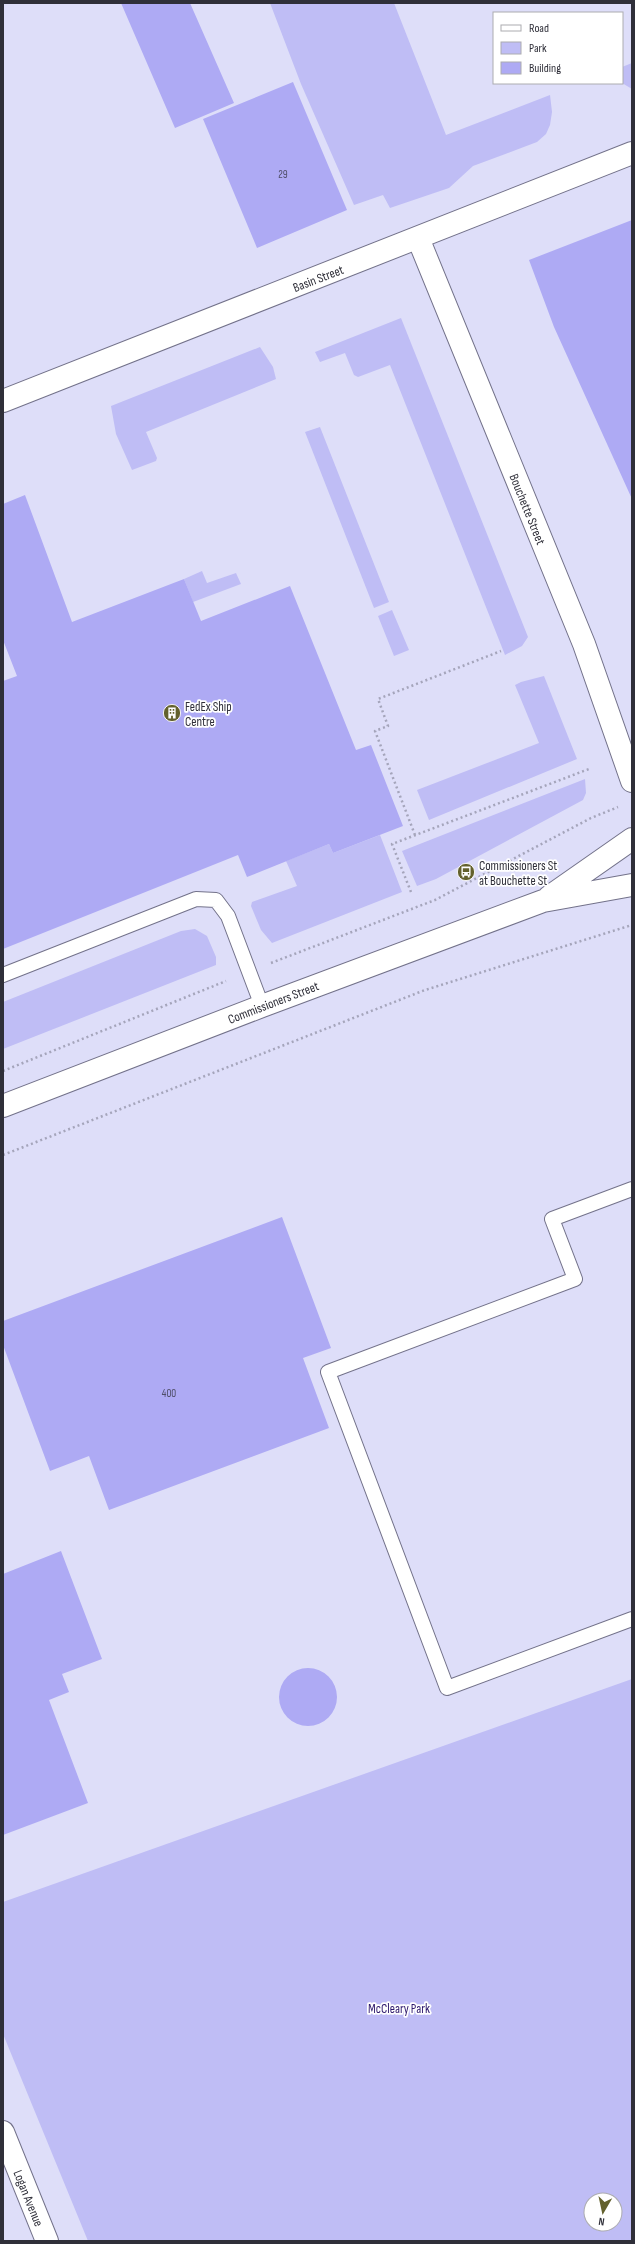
<svg xmlns="http://www.w3.org/2000/svg" width="635" height="2244" font-family="'Sofia Sans Condensed',sans-serif">
	<rect width="100%" height="100%" fill="#dedef9"/>
	<path fill="#bfbdf5" fill-rule="evenodd" d="M270 3H394L446 135 550 95 552 112 550 125 546 134 537 142 473 166 449 188 390 208 383 195 354 205 301 84Z
		M632 63V89L622 83V67Z
		M401 318 528 637 522 646 505 655 390 365 358 377 354 375 345 353 320 362 315 352Z
		M260 347 273 367 276 379 146 432 157 458 156 461 132 470 116 434 111 406Z
		M320 427 389 602 374 608 305 432Z
		M202 571 207 583 236 573 241 584 193 602 184 579Z
		M392 610 409 650 394 656 378 616Z
		M544 676 577 759 429 820 417 790 539 743 515 685 521 682Z
		M585 779 586 793 583 800 436 879 417 886 402 851Z
		M380 835 402 892 272 943 261 930 251 906 252 902 297 886 286 861 329 844 333 853Z
		M195 929 207 936 216 957V965L3 1049V1002L181 931Z
		M632 1679V2241H88L3 2034V1902ZM591 2200H615V2224H591Z"/>
	<path fill="#aeaaf4" d="M121 3H190L234 103 175 128Z
		M293 82 347 210 257 248 203 119Z
		M632 220V499L554 327 529 260Z
		M25 495 72 622 184 579 201 621 290 586 356 750 371 745 403 826 333 853 329 844 247 877 238 855 3 949V681L17 676 3 640V504Z
		M282 1217 331 1348 303 1358 329 1428 109 1510 89 1456 50 1471 3 1345V1321Z
		M61 1551 102 1659 62 1674 69 1692 49 1700 88 1803 3 1835V1574Z
		M279 1697a29 29 0 1 1 58 0a29 29 0 1 1-58 0Z"/>
	<g fill="none" stroke-linecap="round" stroke-linejoin="round">
		<defs>
			<path id="service" d="M3 975 196 899 216 900 228 916 262 1006
				M632 1189 552 1219 575 1279 328 1372 447 1688 632 1619"/>
			<path id="minor" d="M418 238 584 644 632 781
				M3 401 632 153
				M3 2132 47 2241"/>
			<path id="tertiary" d="M549 897 632 839
				M3 1106 262 1006 543 901 632 885"/>
		</defs>
		<use href="#service" stroke="#73728a" stroke-width="16"/>
		<use href="#minor" stroke="#73728a" stroke-width="24"/>
		<use href="#tertiary" stroke="#73728a" stroke-width="24"/>
		<path stroke="#a5a5bb" stroke-width="2.5" stroke-dasharray="2 3" stroke-linecap="butt" d="M415 835 375 731 388 726 378 699 501 651
			M411 892 392 844 589 769
			M271 963 435 900 591 818 618 807
			M3 1071 226 981
			M3 1155 425 990 632 925"/>
		<use href="#service" stroke="#fff" stroke-width="14"/>
		<use href="#minor" stroke="#fff" stroke-width="22"/>
		<use href="#tertiary" stroke="#fff" stroke-width="22"/>
	</g>
	<defs>
		<symbol id="building-disc" viewBox="-11 -11 22 22"><circle r="9.5" fill="#63612d" stroke="#fff"/><path d="M-4-6H4V6H1V3H-1V6H-4ZM-2.5-4.3h1.7v1.8h-1.7ZM.8-4.3h1.7v1.8H.8ZM-2.5-1h1.7V.8h-1.7ZM.8-1h1.7V.8H.8Z" fill="#fff"/></symbol>
		<symbol id="bus-disc" viewBox="-11 -11 22 22"><circle r="9.5" fill="#63612d" stroke="#fff"/><path d="M-5-6H5V4H4V6H2V4H-2V6H-4V4H-5ZM-3.5-4V0h7V-4ZM-3.5 1.2v1.5H-2V1.2ZM2 1.2v1.5H3.5V1.2Z" fill="#fff"/></symbol>
	</defs>
	<g fill-rule="evenodd">
		<use href="#building-disc" x="162" y="703" width="20" height="20"/>
		<use href="#bus-disc" x="456" y="862" width="20" height="20"/>
	</g>
	<g text-anchor="middle" stroke-width="3.5" stroke-linejoin="round" paint-order="stroke">
		<g font-size="11" fill="#4f4e68">
			<text x="283" y="178">29</text>
			<text x="169" y="1397">400</text>
		</g>
		<g font-size="13" fill="#2f2f39" stroke="#fff">
			<text transform="translate(318 278) rotate(-21)" y="5">Basin Street</text>
			<text transform="translate(528 509) rotate(68)" y="5">Bouchette Street</text>
			<text transform="translate(273 1002) rotate(-21)" y="5">Commissioners Street</text>
			<text transform="translate(29 2198) rotate(68)" y="5">Logan Avenue</text>
		</g>
		<g font-size="13" fill="#2f2f39" stroke="#fff" text-anchor="start">
			<text x="185" y="711">FedEx Ship<tspan x="185" dy="15">Centre</tspan></text>
			<text x="479" y="870">Commissioners St<tspan x="479" dy="15">at Bouchette St</tspan></text>
		</g>
		<g font-size="13" fill="#2c176b" stroke="#fff">
			<text x="399" y="2013">McCleary Park</text>
		</g>
	</g>
	<rect width="635" height="2244" fill="none" stroke="#2f2f39" stroke-width="8"/>
	<rect x="493" y="12" width="130" height="72" fill="#ffffff" stroke="#acacb0"/>
	<rect x="501" y="25" width="20" height="6" fill="#ffffff" stroke="#acacb0"/>
	<text x="529" y="32" font-size="12" fill="#2f2f39">Road</text>
	<rect x="501" y="42" width="20" height="12" fill="#bfbdf5" stroke="#acacb0"/>
	<text x="529" y="52" font-size="12" fill="#2f2f39">Park</text>
	<rect x="501" y="62" width="20" height="12" fill="#aeaaf4" stroke="#acacb0"/>
	<text x="529" y="72" font-size="12" fill="#2f2f39">Building</text>
	<g transform="translate(603 2212) rotate(189)"><circle r="19" fill="#ffffff" stroke="#acacb0"/>
	<path d="M0-3L7 15L0 10L-7 15Z" fill="#63612d"/>
	<text y="-6" font-size="11" font-weight="bold" text-anchor="middle" fill="#2f2f39">N</text>
	</g>
</svg>
